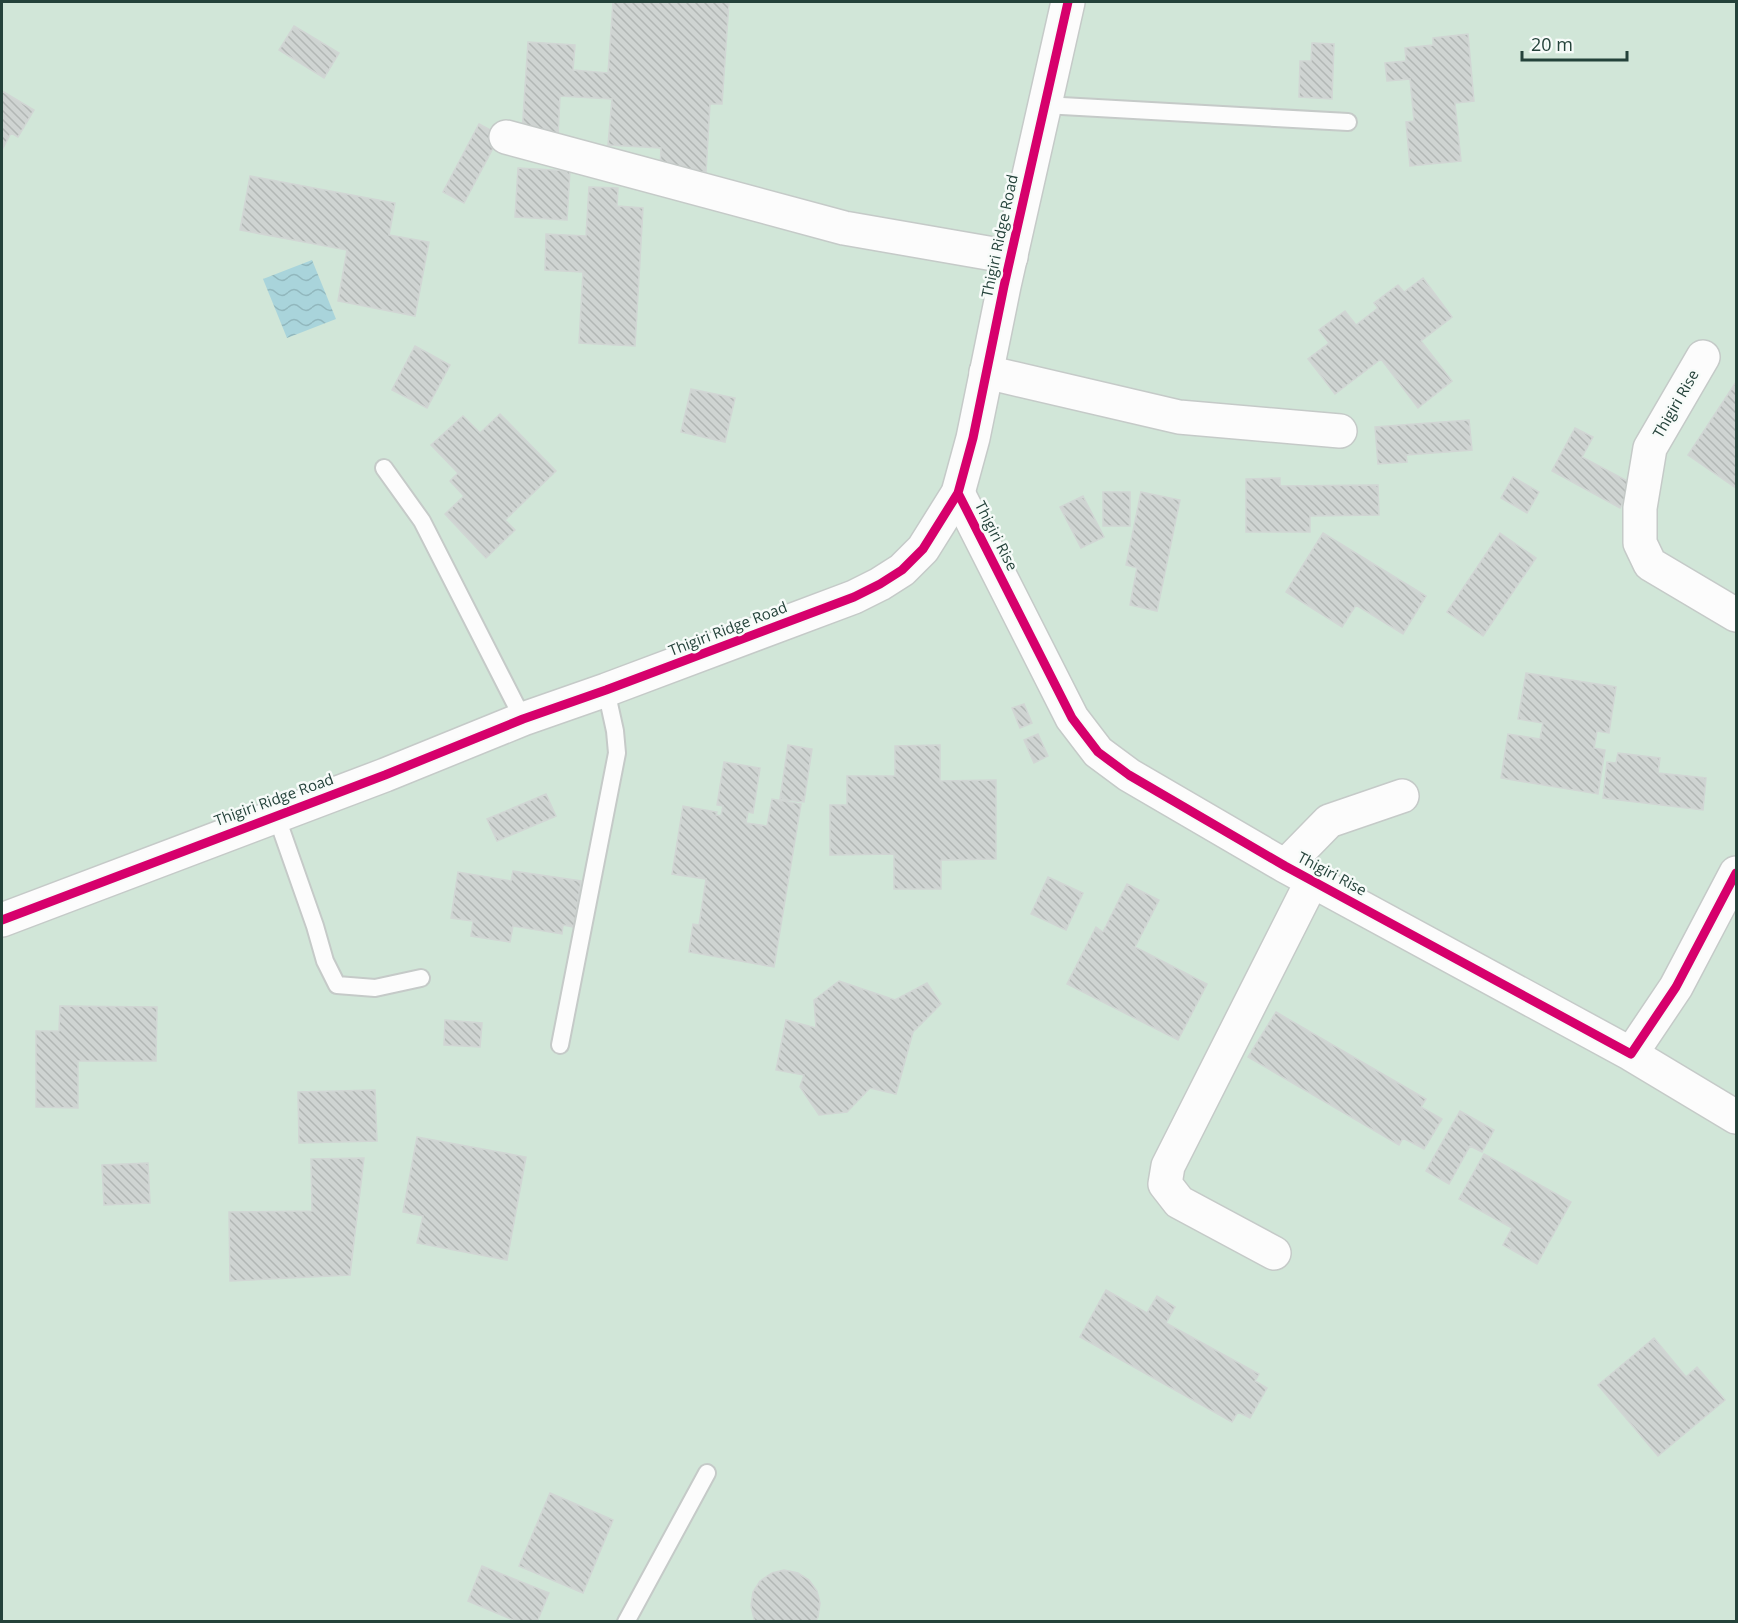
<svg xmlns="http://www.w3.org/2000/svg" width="1738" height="1623" font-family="'Open Sans',sans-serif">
	<defs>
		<pattern id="water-waves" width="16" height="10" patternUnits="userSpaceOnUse" patternTransform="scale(1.5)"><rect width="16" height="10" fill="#a9d4db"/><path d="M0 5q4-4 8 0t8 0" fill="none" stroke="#91b7bd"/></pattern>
		<pattern id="building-back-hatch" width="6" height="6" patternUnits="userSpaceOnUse" patternTransform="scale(1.5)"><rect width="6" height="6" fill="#cfd4d2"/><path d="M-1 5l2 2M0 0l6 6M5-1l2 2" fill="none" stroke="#b2b7b5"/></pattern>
	</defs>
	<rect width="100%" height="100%" fill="#e8edeb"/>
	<path fill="#d1e6d8" d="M2 2H1736V1621H2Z"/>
	<path fill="url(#water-waves)" d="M312 260 336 319 287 338 263 279Z"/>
	<path fill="url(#building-back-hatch)" stroke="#d1d6d4" stroke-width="1.5" d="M613 2H729L722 104H710L706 172 660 169 661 148 608 145 612 99 560 96 558 136 522 133 528 42 575 45 573 70 608 73Z
		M294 26 339 53 324 78 279 50Z
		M1468 34 1474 101 1455 103 1461 161 1410 166 1406 122 1414 121 1410 79 1387 81 1385 63 1406 61 1405 48 1433 45V38Z
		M1312 43 1334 44 1332 99 1299 97 1300 61H1311Z
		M2 91 34 110 18 137 11 133 2 150Z
		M479 124 500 135 464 203 443 192Z
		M518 168 570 171 567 220 515 217Z
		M250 176 395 203 389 235 429 242 415 316 338 301 347 250 240 230Z
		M589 187 618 188 617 206 643 208 635 346 579 343 583 272 545 270 546 234 586 236Z
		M1423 278 1452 317 1421 341 1452 381 1418 408 1381 359 1335 394 1308 359 1329 343 1319 330 1345 311 1356 325 1378 308 1374 303 1398 285 1404 292Z
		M415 346 450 365 427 408 392 390Z
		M1736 382V488L1688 455Z
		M691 389 735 398 725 442 681 432Z
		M500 414 556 471 505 520 515 530 486 558 445 514 464 496 450 481 458 473 431 445 463 416 480 433Z
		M1469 420 1472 450 1406 455 1407 462 1378 464 1375 427Z
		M1575 428 1593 437 1582 457 1633 484 1620 508 1552 471Z
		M1513 477 1539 492 1527 513 1501 498Z
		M1280 478V486L1378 485 1379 515 1310 516V532H1246V479Z
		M1103 492H1130V526H1103Z
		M1141 492 1180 500 1157 611 1130 605 1137 568 1126 565Z
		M1083 496 1104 537 1081 548 1060 507Z
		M1323 533 1426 596 1403 634 1356 605 1342 627 1286 592Z
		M1500 533 1536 558 1483 636 1447 612Z
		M1526 673 1616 687 1609 733 1597 731 1594 748 1605 750 1598 794 1501 778 1508 734 1540 739 1543 723 1518 719Z
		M1024 704 1032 723 1020 728 1012 708Z
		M1038 734 1048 756 1034 763 1024 740Z
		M788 745 812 749 804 802 780 799Z
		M940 745V781L996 780V859L941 860V889H894V854L830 855V805H847V776H895V746Z
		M1618 753 1660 758 1658 773 1706 778 1703 810 1603 798 1607 762 1616 763Z
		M724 762 760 768 753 813 748 812 746 823 767 826 772 799 801 804 774 967 689 952 693 924 699 925 706 879 672 874 683 806 717 812 716 815 721 816 723 806 717 805Z
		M546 794 556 816 497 841 487 819Z
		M513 871 581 881 574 927 563 925 562 934 513 926 510 942 471 936 473 921 451 918 458 872 511 881Z
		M1048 877 1083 893 1066 930 1031 914Z
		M1127 884 1159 900 1135 947 1207 984 1178 1040 1067 984 1096 927 1103 932Z
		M839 981 895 1000 927 983 941 1004 913 1032 896 1094 870 1088 847 1112 819 1115 800 1087 804 1075 776 1070 786 1020 816 1028 814 1000Z
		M60 1006 157 1007 156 1061H78V1108L36 1107V1031H59Z
		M1276 1012 1426 1099 1421 1107 1442 1119 1424 1149 1403 1138 1399 1145 1248 1057Z
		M445 1020 482 1023 480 1047 444 1045Z
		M375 1090 377 1141 299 1143 298 1092Z
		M1460 1111 1494 1130 1482 1152 1470 1146 1449 1184 1426 1171Z
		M417 1137 526 1157 507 1260 417 1243 423 1216 403 1212Z
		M1484 1154 1571 1202 1537 1264 1503 1245 1512 1228 1459 1199Z
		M364 1158 350 1275 230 1281 229 1212 312 1211 311 1159Z
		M148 1163 150 1203 104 1205 102 1165Z
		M1106 1290 1147 1313 1157 1296 1175 1307 1166 1323 1259 1374 1255 1381 1267 1388 1250 1418 1238 1412 1232 1422 1080 1337Z
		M1654 1338 1686 1377 1697 1367 1725 1400 1658 1456 1598 1385Z
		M550 1493 613 1520 583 1593 519 1566Z
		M482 1566 549 1593 537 1622H518L468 1601Z
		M784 1570 798 1573 809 1580 817 1591 820 1603 818 1617 815 1622H756L754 1619 751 1606 753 1592 760 1581 772 1573Z"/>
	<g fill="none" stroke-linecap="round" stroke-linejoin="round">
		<defs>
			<path id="service" d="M1044 105 1348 122
				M384 468 422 521 523 719
				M276 815 315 926 325 961 337 985 375 988 421 978
				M560 1045 617 753 615 731 606 690
				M626 1622 707 1473"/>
			<path id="minor" d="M506 137 844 228 1011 257
				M1703 357 1650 448 1640 508V543L1650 564 1736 615
				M986 372 1179 417 1340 431
				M958 493 1072 718 1098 752 1129 775 1285 866 1631 1054 1676 987 1736 873
				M1285 866 1329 821 1402 796
				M1631 1054 1736 1117
				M1274 1253 1179 1202 1165 1184 1168 1166 1312 881"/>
			<path id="tertiary" d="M2 920 385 775 523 719 606 690 854 597 880 584 902 570 923 549 958 493 973 438 1004 286 1068 2"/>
		</defs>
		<use href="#service" stroke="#c5cac8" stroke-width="20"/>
		<use href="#minor" stroke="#c5cac8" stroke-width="36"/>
		<use href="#tertiary" stroke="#c5cac8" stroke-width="36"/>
		<use href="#service" stroke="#fcfcfc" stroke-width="16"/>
		<use href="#minor" stroke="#fcfcfc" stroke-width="33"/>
		<use href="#tertiary" stroke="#fcfcfc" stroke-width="33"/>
		<defs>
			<path id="cycleway" d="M958 493 1072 718 1098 752 1129 775 1285 866 1631 1054 1676 987 1736 873
				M2 920 385 775 523 719 606 690 854 597 880 584 902 570 923 549 958 493 973 438 1004 286 1068 2"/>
		</defs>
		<use href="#cycleway" stroke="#f7fbf9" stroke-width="13"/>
		<use href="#cycleway" stroke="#d6006c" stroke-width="9"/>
	</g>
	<g text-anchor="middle" stroke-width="5" stroke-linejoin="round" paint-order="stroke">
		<g font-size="15" fill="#24423a" stroke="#f7fbf9">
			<text transform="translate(1000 236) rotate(-78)" y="5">Thigiri Ridge Road</text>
			<text transform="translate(1676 404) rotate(-60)" y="5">Thigiri Rise</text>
			<text transform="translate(996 536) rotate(63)" y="5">Thigiri Rise</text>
			<text transform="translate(728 629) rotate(-21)" y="5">Thigiri Ridge Road</text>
			<text transform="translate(274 800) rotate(-20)" y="5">Thigiri Ridge Road</text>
			<text transform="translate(1332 874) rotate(28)" y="5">Thigiri Rise</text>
		</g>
	</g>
	<rect width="1738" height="1623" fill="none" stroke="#24423a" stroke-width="6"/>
	<path d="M1522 51v9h105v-9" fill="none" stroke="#24423a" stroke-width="3"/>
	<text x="1531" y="51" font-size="18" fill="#24423a" stroke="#f7fbf9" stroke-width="4.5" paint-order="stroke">20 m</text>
</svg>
